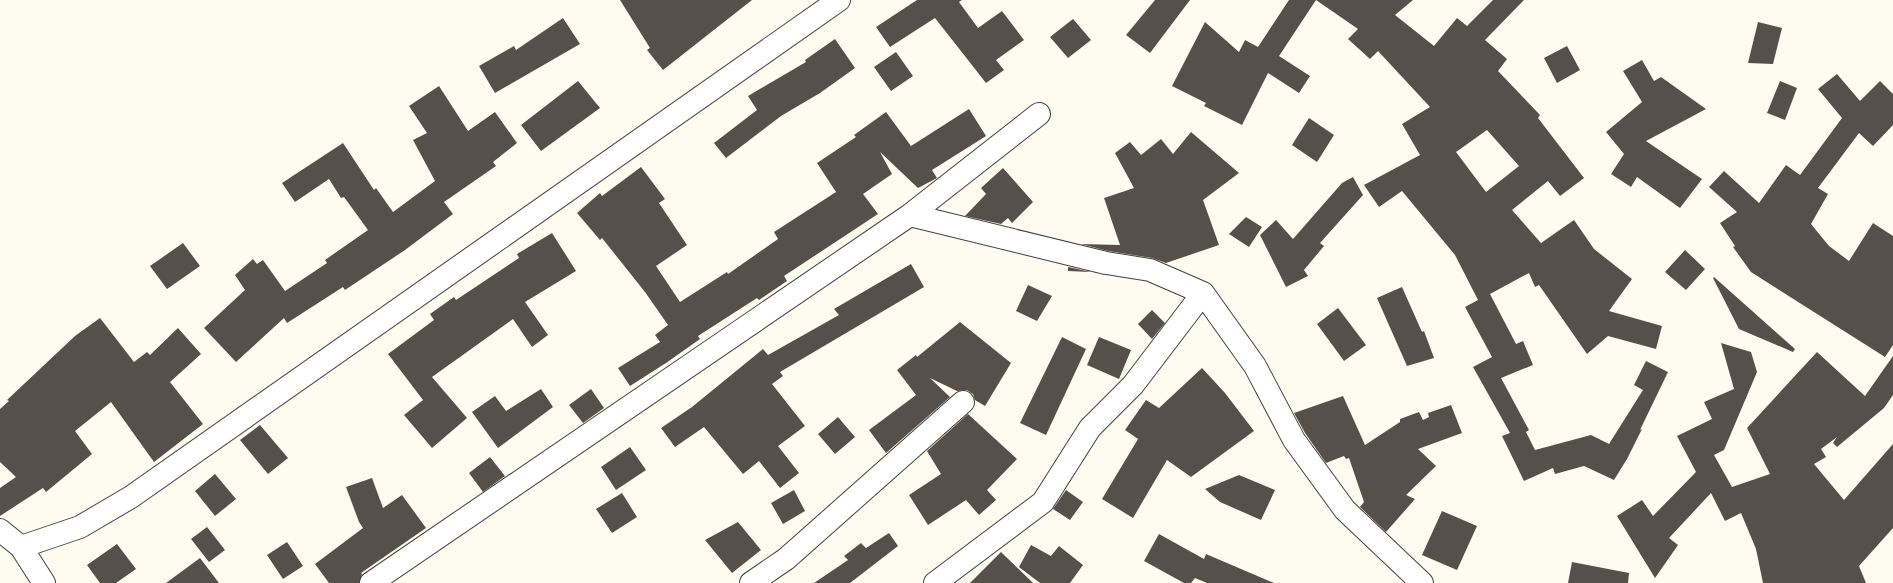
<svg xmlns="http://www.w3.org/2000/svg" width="1893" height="583" font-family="Georgia,serif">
	<rect width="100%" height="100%" fill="#fefcf0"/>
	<path fill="#56504b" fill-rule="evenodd" d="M620 0H752L663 70 647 50 650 48Z
		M917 0H962L959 2 978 28 1002 11 1024 40 996 60 1004 70 986 83 935 18 890 47 876 27Z
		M1155 0H1190L1150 53 1126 35Z
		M1289 0H1413L1395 15 1434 46 1457 18 1467 26 1493 0H1524L1485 40 1507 59 1498 71 1540 115 1538 118 1584 178 1560 196 1548 181 1512 210 1541 243 1574 220 1594 249 1632 279 1609 311 1662 326 1656 349 1608 336 1587 354 1539 285 1535 287 1529 273 1490 294 1516 344 1523 341 1533 365 1501 378 1529 430 1526 432 1535 450 1591 435 1609 444 1643 390 1634 385 1646 361 1668 372 1640 430 1642 429 1627 459 1614 480 1584 466 1555 474 1553 468 1524 481 1502 436 1510 433 1473 367 1492 357 1465 307 1478 300 1455 255 1402 191 1379 207 1364 185 1420 155 1402 124 1430 107 1378 51 1370 59 1348 39 1358 29 1316 0 1279 56 1310 76 1299 93 1268 73 1242 125 1204 106 1206 103 1172 86 1205 22 1239 52 1245 40 1258 47ZM1487 130 1519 166 1486 192 1456 152Z
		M563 18 580 44 495 93 479 66 514 46 516 50Z
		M1073 19 1091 40 1068 58 1050 37Z
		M1758 22 1782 28 1773 64 1748 63Z
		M835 39 855 68 820 93 781 116 726 158 714 143 757 110 748 96 806 62 805 60Z
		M1567 46 1580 70 1557 83 1544 58Z
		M896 52 913 76 891 91 874 67Z
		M1642 60 1654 81 1661 77 1706 109 1646 141 1702 179 1680 208 1637 177 1631 187 1611 174 1624 154 1606 132 1642 102 1623 71Z
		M1837 74 1860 101 1880 81 1893 94V125L1873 146 1859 133 1818 188 1828 194 1811 224 1829 246 1849 261 1873 223 1893 236V345L1885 357 1751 272 1733 247 1735 246 1720 223 1737 212 1709 187 1724 171 1759 203 1786 165 1800 175 1842 118 1818 89Z
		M578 81 600 108 541 151 521 125Z
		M1780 81 1797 88 1785 120 1767 113Z
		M439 86 468 131 495 112 517 143 493 162 496 166 444 202 453 214 405 250 345 290 343 287 287 323 284 318 236 362 204 328 245 290 235 275 253 259 257 264 263 260 285 291 327 263 325 260 368 230 344 197 341 198 329 179 295 202 282 183 343 143 374 190 376 188 393 212 435 181 413 140 427 133 409 106Z
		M969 109 986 136 932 170 937 178 918 188 880 152 892 174 863 194 878 214 784 276 787 281 759 300 757 298 698 336 700 339 666 363 630 386 618 368 660 342 655 335 668 325 645 292 602 238 600 240 577 213 600 193 602 196 641 167 665 199 659 203 687 245 656 266 680 302 727 272 728 274 778 239 774 232 836 192 817 163 856 137 854 135 886 112 911 146Z
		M1309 118 1334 135 1317 162 1292 145Z
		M1191 132 1239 173 1203 200 1219 245 1166 263 1152 258 1108 251 1081 244 1120 245 1104 198 1134 188 1115 153 1130 142 1141 155 1161 139 1173 154Z
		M1003 168 1033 202 1012 223 1008 218 1001 224 965 216 986 194 981 188Z
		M1353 177 1363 195 1320 243 1324 246 1304 270 1308 276 1286 287 1260 235 1276 220 1293 239 1342 183Z
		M1246 217 1262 227 1249 247 1229 234Z
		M552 233 576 271 525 302 548 335 532 347 513 319 432 377 467 418 432 448 404 415 423 400 388 354 434 320 430 314 454 297 456 300 519 258 517 254Z
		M183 243 200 266 167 289 150 266Z
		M1685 250 1705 269 1686 290 1665 272Z
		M911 264 924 287 780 372 783 376 772 384 805 426 778 446 799 473 780 488 759 461 743 474 704 427 675 447 661 428 692 407 763 349 768 355 839 315 834 309Z
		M1068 267 1091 272 1068 271Z
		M1714 277 1795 349 1793 352 1739 329 1713 278Z
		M1028 285 1052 296 1037 321 1016 311Z
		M1402 287 1422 332 1424 331 1434 358 1407 366 1377 298Z
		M1338 308 1366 345 1344 361 1317 324Z
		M1152 310 1165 323 1152 339 1138 324Z
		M100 318 134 362 147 352 150 355 178 328 201 354 170 382 203 424 154 462 111 402 75 431 92 454 46 492 43 488 0 516V488L16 477 0 462V409L9 401 7 400 75 336Z
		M960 322 1011 363 985 406 975 400 973 394 967 390 957 391 930 378 950 397 886 453 869 430 916 395 897 370 916 355 917 357Z
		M1062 337 1086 349 1046 435 1020 423Z
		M1099 337 1131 350 1119 379 1087 365Z
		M1721 343 1751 352 1757 372 1724 450 1714 455 1732 487 1770 474 1747 428 1817 352 1865 396 1893 356V395L1884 408 1837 447 1833 443 1837 437 1821 449 1826 457 1814 464 1844 500 1893 444V528L1859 566 1866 583H1763L1756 549 1741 513 1725 521 1711 493 1669 538 1678 545 1655 578 1617 516 1642 500 1653 516 1696 472 1677 436 1712 419 1704 402 1734 389Z
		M1202 368 1225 393 1254 431 1191 477 1167 460 1133 518 1102 499 1138 439 1125 430 1146 400 1159 408Z
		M541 389 553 407 498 448 472 412 495 396 506 411Z
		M591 389 604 408 583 423 569 405Z
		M1343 396 1365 445 1400 422V419L1419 412 1423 420 1429 417 1428 413 1451 405 1462 433 1418 449 1436 466 1406 495 1415 499 1386 532 1360 507 1364 502 1349 458 1346 459 1344 456 1326 463 1305 433 1294 413Z
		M968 414 1017 459 987 490 996 500 979 515 966 500 928 525 909 495 941 474 927 451Z
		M838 417 855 437 835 454 818 434Z
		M260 425 288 458 268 474 240 440Z
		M630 447 646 470 616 490 601 467Z
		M490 457 505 476 483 492 469 473Z
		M215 474 236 499 215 516 195 491Z
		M1239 475 1275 490 1261 520 1220 502 1205 489Z
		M372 478 383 508 402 495 426 528 361 573 362 574 359 583H329L315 564 363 528 359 522 346 487Z
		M794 490 805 511 783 524 771 503Z
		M1066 490 1083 502 1070 520 1053 509Z
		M622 493 637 517 612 533 596 509Z
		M1442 511 1477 526 1457 570 1422 555Z
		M738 522 761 550 732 573 705 540Z
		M207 527 225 550 209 562 191 539Z
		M889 533 898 546 850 583H814L848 560 844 556 861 543 866 548Z
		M1159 534 1204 559 1206 554 1274 583H1207L1195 578 1191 583H1184L1144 561Z
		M287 542 303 566 283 579 267 555Z
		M117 544 136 569 116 583H100L87 565Z
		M1031 545 1051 556 1059 546 1083 565 1070 583H1040L1019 567Z
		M1001 552 1033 583H970Z
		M200 558 219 583H166Z
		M1572 562 1629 573 1628 583H1568Z"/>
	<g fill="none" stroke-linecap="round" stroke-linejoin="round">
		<defs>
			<path id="minor" d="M910 215 1106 263 1150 270 1203 293 1255 366 1294 440 1345 510 1422 583
				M0 530 21 547 44 583
				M21 547 80 527 131 497 839 0
				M371 583 910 215 1039 114
				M751 583 786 559 963 402
				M935 583 1043 502 1090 428 1133 385 1203 293"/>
		</defs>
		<use href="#minor" stroke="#414141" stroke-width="24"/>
		<use href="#minor" stroke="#fff" stroke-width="22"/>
	</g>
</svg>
